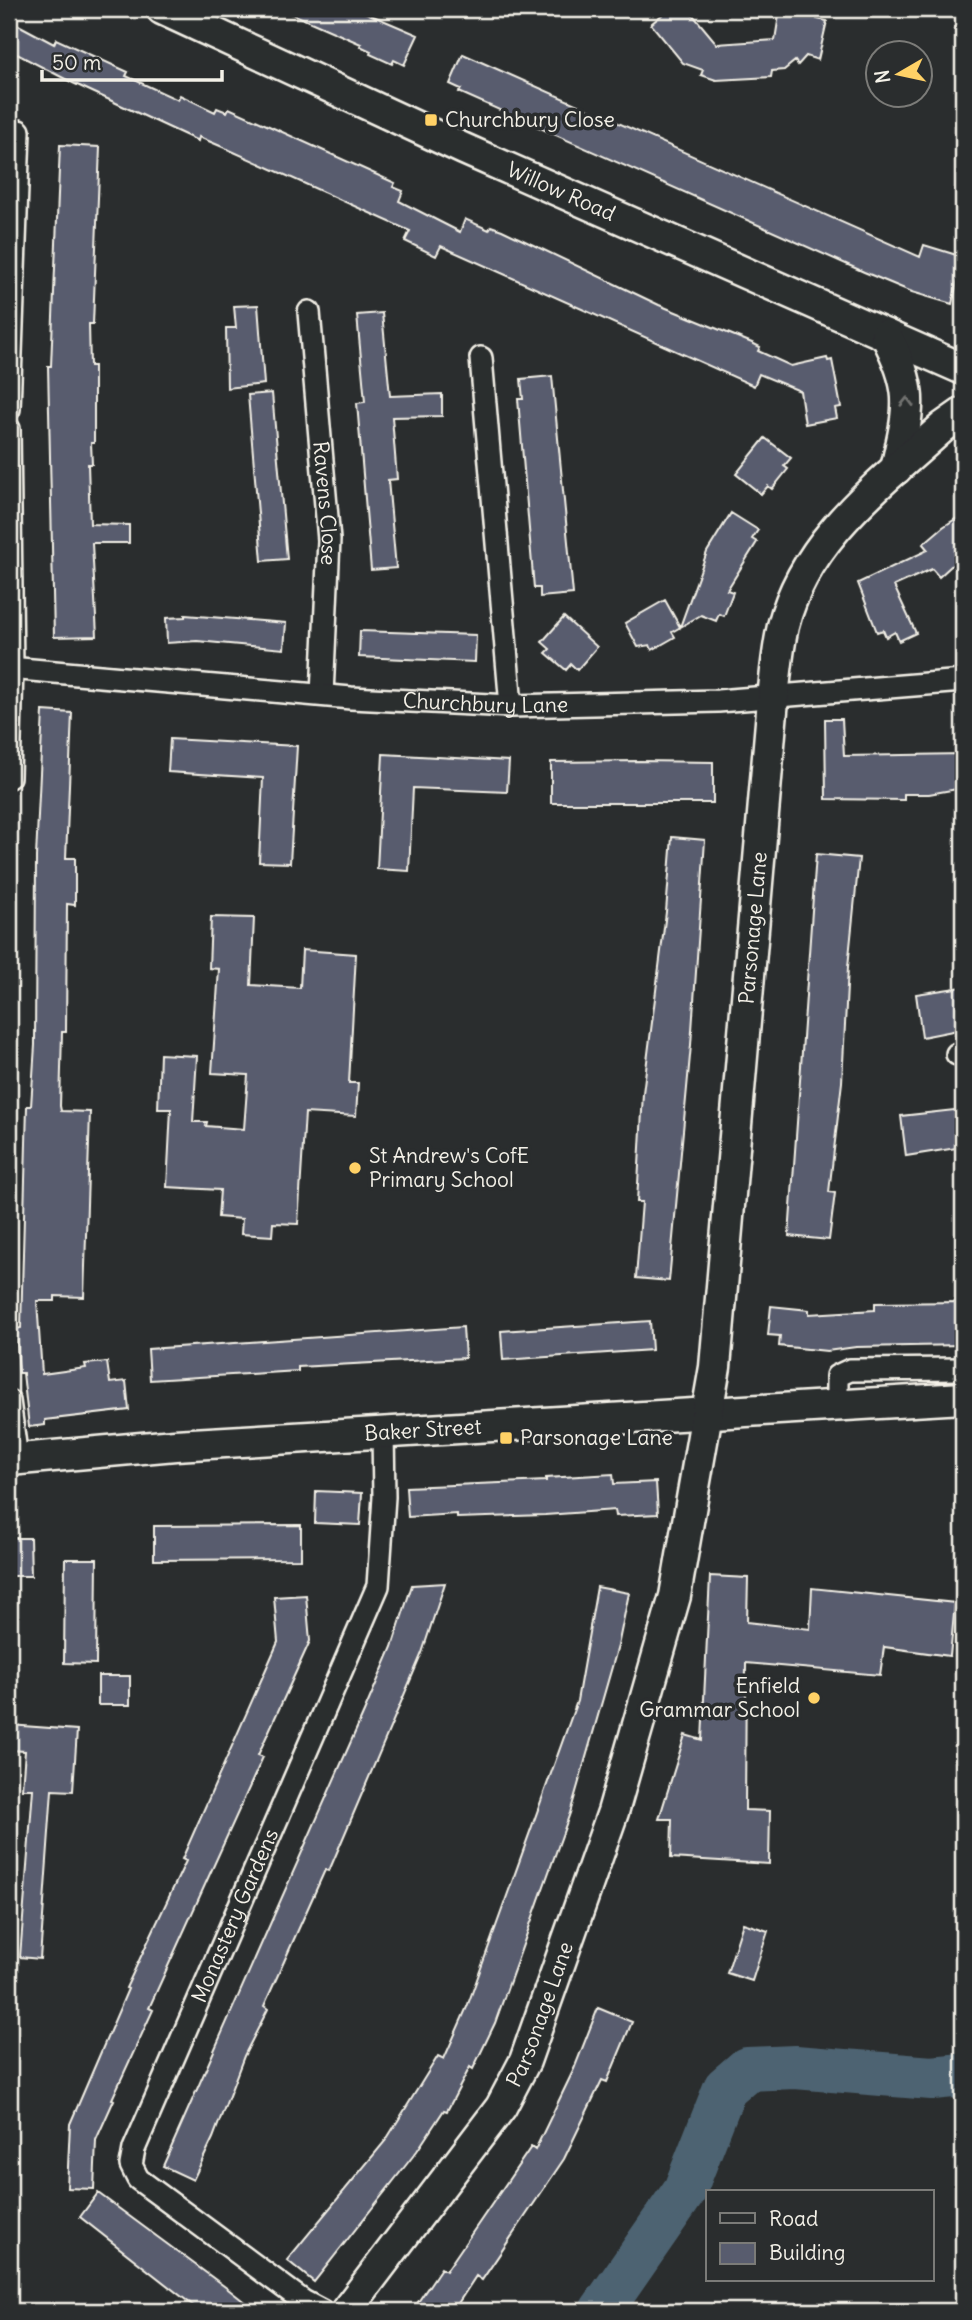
<svg xmlns="http://www.w3.org/2000/svg" width="972" height="2320" font-family="Delius,sans-serif">
	<rect width="100%" height="100%" fill="#2a2d2e"/>
	<filter id="ink" filterUnits="userSpaceOnUse"><feTurbulence type="fractalNoise" baseFrequency=".0143" numOctaves="2"/><feDisplacementMap in="SourceGraphic" scale="14" xChannelSelector="R" yChannelSelector="G"/><feConvolveMatrix kernelMatrix="1 2 1 2 8 2 1 2 1" color-interpolation-filters="sRGB"/></filter>
	<g filter="url(#ink)">
		<g fill="none" stroke-linecap="round" stroke-linejoin="round">
			<path stroke="#4e6472" stroke-width="44" d="M601 2311 685 2190 725 2088 747 2069 795 2067 932 2078 963 2075"/>
		</g>
		<path fill="#585c6e" stroke="#f4f1e8" stroke-width="2" d="M281 9H357L418 35 404 65 394 60 392 64 370 54 371 51 360 46 361 44Z
			M669 9H688L717 44 775 40 780 9H819L817 19 827 21 818 60 806 56 798 65 795 61 784 70 772 71 771 77 716 80 701 75 703 70 683 63 651 24Z
			M9 20 54 44 56 39 128 72 126 76 178 100 180 95 215 112 217 108 227 112 229 108 395 183 393 187 403 191 399 201 460 232 465 219 489 230 491 226 502 230 659 305 752 343 760 347 758 351 791 366 827 358 828 361 832 360 841 407 835 408 837 418 805 424 800 391 759 374 754 386 441 246 436 256 405 241 410 231 225 148 199 137 198 141 73 83 9 50Z
			M463 54 920 257 924 245 963 257 952 304 912 292 864 272 459 92 461 89 450 84Z
			M60 145 100 147 93 324H89L90 366H94V443H91L92 464H88L90 524 129 525V543H92L97 636 54 637 48 366H51Z
			M258 305 264 384 227 388 226 328H236L234 306Z
			M382 313 390 396 442 394V416L392 417 397 479 388 480 396 568 371 570 357 403 365 402 357 315Z
			M552 376 573 594 540 597V588H534L518 399H523L521 379Z
			M272 393 287 559 262 561 248 395Z
			M765 438 791 458 784 466 788 469 772 489 768 486 761 494 736 474Z
			M731 513 758 530 752 539 757 542 727 590 733 592 724 616 719 614 716 621 701 615 672 632 675 637 652 650 650 645 638 647 625 623 665 600 680 627 707 552Z
			M963 514V555L939 577 932 569 894 586 916 633 899 641 895 632 886 637 883 630 877 632 858 583 928 550 923 544 943 527Z
			M185 615 286 623 284 649 197 641 167 643 166 618 185 617Z
			M564 617 597 647 577 670 571 664 566 670 546 653 550 649 542 642Z
			M360 631 476 635 475 662 359 657Z
			M43 711 72 713 66 858H75V905L67 904 66 1032H62L60 1106 61 1111 90 1112 84 1297 55 1296V1301H37L42 1374 86 1368 85 1364 107 1362 110 1383 126 1381 129 1410 45 1420V1425L29 1427 23 1373H19L16 1329 21 1328 27 1106H31L35 1045 36 857Z
			M825 719H842L844 756 963 754V788L929 794H904V800L826 799Z
			M170 739 297 746 290 863 259 862 263 778 168 772Z
			M383 754 509 761 507 792 413 788 409 871 377 869Z
			M640 761 713 762V803H551V762Z
			M672 837 705 840 691 1045 669 1281 636 1278 642 1202H637L643 1093 666 912Z
			M816 854 859 858 848 967 842 1082 829 1192 835 1193 829 1240 789 1236Z
			M211 917 254 918 251 985 300 988 302 950 356 954 349 1083H358L356 1116 305 1113 298 1224 273 1223 272 1236 241 1234 242 1219 218 1217 220 1190 167 1187 171 1109H158L160 1054 197 1056 193 1122H207L206 1126 244 1129 248 1075 212 1073 219 969 209 968Z
			M963 987V1029L922 1037 916 994Z
			M963 1109V1147L906 1156 901 1116Z
			M963 1302V1345L856 1347 827 1351 779 1346 780 1336 768 1335 771 1306 809 1310V1314L875 1310V1303Z
			M650 1321 652 1350 503 1360 501 1331Z
			M463 1327 465 1358 298 1367V1371L150 1380 148 1349Z
			M613 1474 614 1484 656 1482 658 1514 616 1516 615 1510 545 1515 457 1518V1514L408 1517 406 1487 546 1481V1478Z
			M316 1491 362 1493 360 1525 315 1523Z
			M301 1525V1559L154 1560V1526Z
			M9 1538H30L31 1576H9Z
			M65 1559H97L96 1664 64 1663Z
			M710 1576 748 1578 747 1622 810 1629 812 1588 955 1603 950 1656 884 1647 880 1675 746 1663 745 1810 770 1811 769 1864 671 1858 672 1819H659L685 1735 702 1740Z
			M445 1583 422 1653 329 1871 325 1870 264 2006 268 2009 244 2056 213 2138 193 2180 163 2166 364 1712 392 1647 412 1585Z
			M597 1587 629 1593 618 1646 570 1813 495 2023 473 2069 470 2067 447 2111 444 2110 417 2151 314 2282 287 2260 386 2140 438 2056 444 2059 467 2007 577 1701Z
			M306 1595 310 1641 258 1755 263 1757 149 2008 153 2010 112 2099 114 2100 96 2140 94 2189 67 2188 70 2124 128 1989 126 1988 186 1861 182 1859 278 1642 274 1597Z
			M98 1676H130V1705H98Z
			M9 1725 77 1730 73 1791 52 1790 40 1959 20 1957 33 1789H22L25 1751 9 1750Z
			M743 1923 768 1931 752 1981 727 1973Z
			M598 2008 632 2022 607 2082 602 2080 564 2159 482 2280 476 2276 453 2311H412L441 2268 446 2271 531 2147 535 2150 574 2069Z
			M98 2193 228 2289 256 2311H200L80 2217Z"/>
		<g fill="none" stroke-linecap="round" stroke-linejoin="round">
			<defs>
				<g id="street">
					<path id="s1" d="M309 312 329 540 322 695"/>
					<path d="M481 358 511 706"/>
					<path d="M9 409 19 131"/>
					<path d="M9 429 12 668 9 777"/>
					<path id="s2" d="M9 668 351 698 511 706 718 701 963 681"/>
					<path d="M957 1054H963"/>
					<path d="M9 1401 17 1459"/>
					<path d="M837 1406V1376L850 1370 963 1369"/>
					<path id="s3" d="M322 2311 303 2301 138 2179 131 2165 134 2149 378 1586 384 1497 383 1432"/>
				</g>
				<g id="secondary">
					<path id="s4" d="M162 9 464 149 963 369"/>
					<path d="M886 335C916 392 909 409 896 469"/>
					<path id="s5" d="M9 1460 175 1445 963 1398"/>
					<path id="s6" d="M346 2311 501 2107 525 2061 613 1812 675 1596 715 1367 771 722C774 690 776 657 783 626 805 539 880 484 943 427L963 413"/>
				</g>
			</defs>
			<use href="#street" stroke="#f4f1e8" stroke-width="26"/>
			<use href="#secondary" stroke="#f4f1e8" stroke-width="35"/>
			<use href="#street" stroke="#2a2d2e" stroke-width="21"/>
			<use href="#secondary" stroke="#2a2d2e" stroke-width="30"/>
		</g>
		<defs><path id="oneway-chevron" d="M-2-3.5L2.5 0L-2 3.5" fill="none" stroke-width="1.6" stroke-linecap="round" stroke-linejoin="round" transform="scale(1.75)"/></defs>
		<use stroke="#71726f" href="#oneway-chevron" transform="translate(907 402) rotate(-89)"/>
	</g>
	<g fill="#ffd166" stroke="#2a2d2e" stroke-width="2.5">
		<rect x="424" y="113" width="14" height="14" rx="3.5"/>
		<circle cx="355" cy="1168" r="7"/>
		<rect x="499" y="1431" width="14" height="14" rx="3.5"/>
		<circle cx="814" cy="1698" r="7"/>
	</g>
	<g text-anchor="middle" stroke-width="7" stroke-linejoin="round" paint-order="stroke">
		<g font-size="21" fill="#f4f1e8" stroke="#2a2d2e" text-anchor="start">
			<text x="445" y="127">Churchbury Close</text>
			<text x="369" y="1163">St Andrew's CofE<tspan x="369" dy="24">Primary School</tspan></text>
			<text x="520" y="1445">Parsonage Lane</text>
			<text x="800" y="1693" text-anchor="end">Enfield<tspan x="800" dy="24">Grammar School</tspan></text>
		</g>
		<g font-size="21" fill="#f4f1e8" stroke="#2a2d2e">
			<text dy="7" stroke="none"><textPath href="#s4" startOffset="439">Willow Road</textPath></text>
			<text dy="7" stroke="none"><textPath href="#s1" startOffset="192">Ravens Close</textPath></text>
			<text dy="7" stroke="none"><textPath href="#s2" startOffset="478">Churchbury Lane</textPath></text>
			<text dy="7" stroke="none"><textPath href="#s6" startOffset="1470">Parsonage Lane</textPath></text>
			<text dy="7" stroke="none"><textPath href="#s5" startOffset="415">Baker Street</textPath></text>
			<text dy="7" stroke="none"><textPath href="#s3" startOffset="513">Monastery Gardens</textPath></text>
			<text dy="7" stroke="none"><textPath href="#s6" startOffset="357">Parsonage Lane</textPath></text>
		</g>
	</g>
	<rect width="972" height="2320" fill="none" stroke="#2a2d2e" stroke-width="35"/>
	<rect x="18" y="18" width="937" height="2285" fill="none" stroke="#f4f1e8" stroke-width="2.5" filter="url(#ink)"/>
	<rect x="706" y="2190" width="228" height="91" fill="#2a2d2e" stroke="#7b7b78" stroke-width="2"/>
	<rect x="720" y="2213" width="35" height="10" fill="#2a2d2e" stroke="#7b7b78" stroke-width="2"/>
	<text x="769" y="2226" font-size="21" fill="#f4f1e8">Road</text>
	<rect x="720" y="2243" width="35" height="21" fill="#585c6e" stroke="#7b7b78" stroke-width="2"/>
	<text x="769" y="2260" font-size="21" fill="#f4f1e8">Building</text>
	<g transform="translate(899 74) rotate(261)"><circle r="33" fill="#2a2d2e" stroke="#7b7b78" stroke-width="2"/>
	<path d="M0-5L12 26L0 18L-12 26Z" fill="#ffd166"/>
	<text y="-10" font-size="19" font-weight="bold" text-anchor="middle" fill="#f4f1e8">N</text>
	</g>
	<path d="M42 70v10h180v-10" fill="none" stroke="#f4f1e8" stroke-width="3.5"/>
	<text x="52" y="70" font-size="21" fill="#f4f1e8" stroke="#2a2d2e" stroke-width="5" paint-order="stroke">50 m</text>
</svg>
